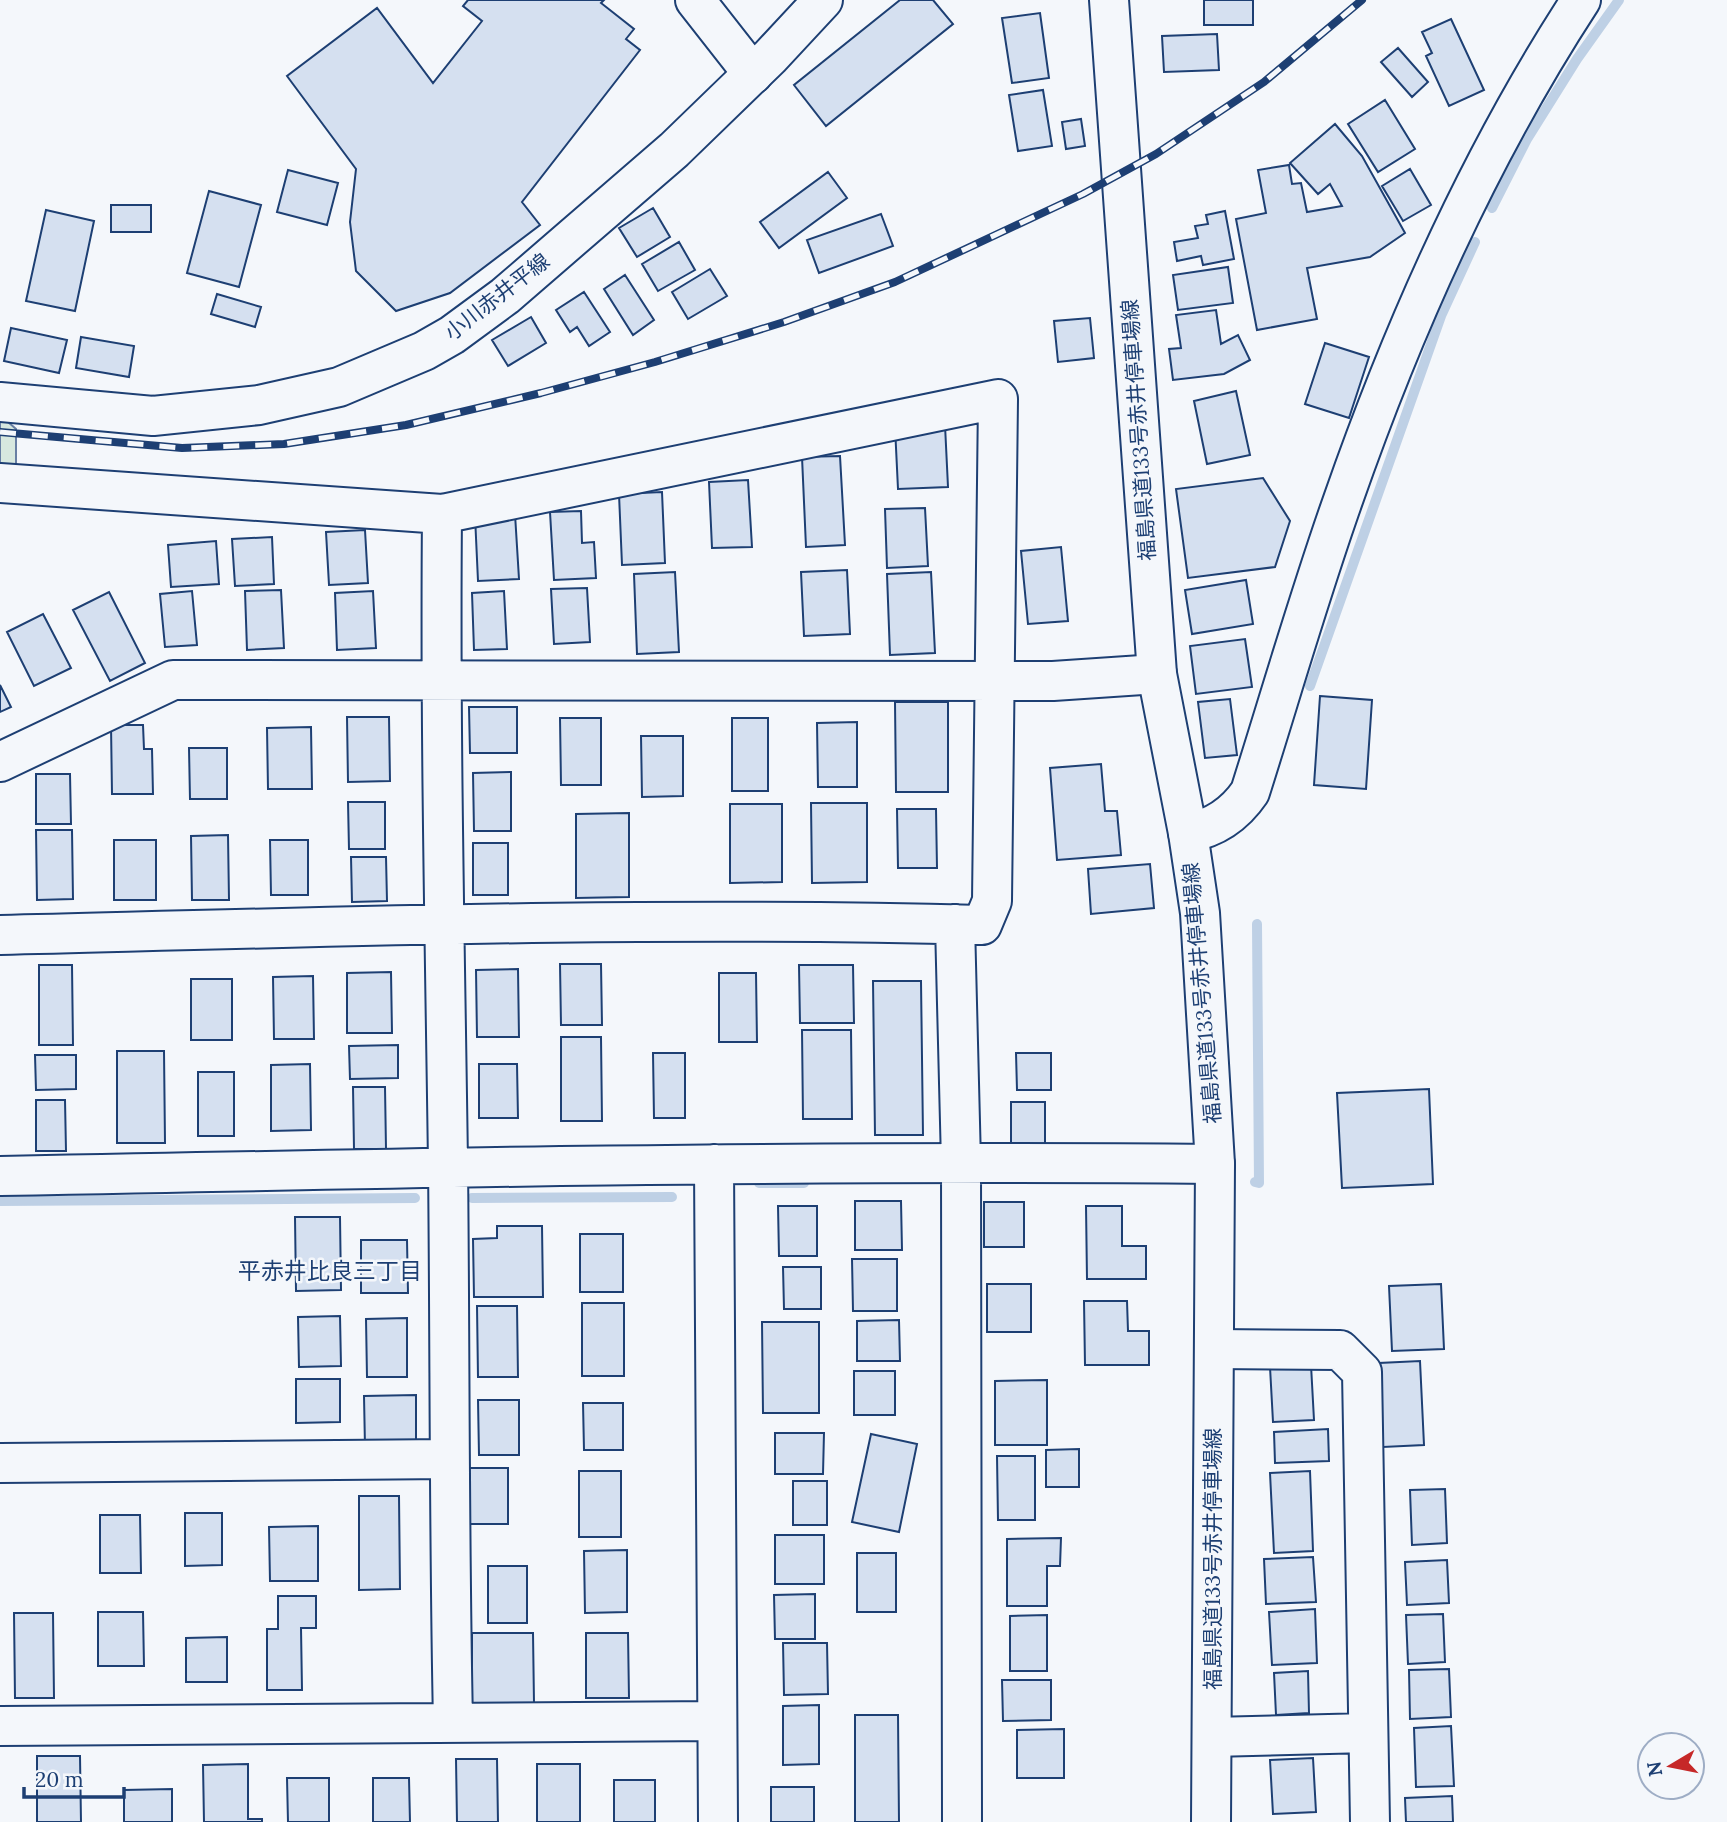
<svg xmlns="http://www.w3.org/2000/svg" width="1727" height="1822" font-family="Lora,'Noto Sans JP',serif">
	<rect width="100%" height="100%" fill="#f4f7fb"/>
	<path fill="#d7e8df" stroke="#687fa3" stroke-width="2" d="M0 415 16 429V477L0 495Z"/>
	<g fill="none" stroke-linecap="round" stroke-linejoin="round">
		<path stroke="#bed0e5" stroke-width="10" d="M1492 208 1527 139 1577 59 1619 0
			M1310 686 1441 316 1475 242
			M1255 1182 1259 1183 1257 924
			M759 1183H804
			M472 1198 672 1197
			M0 1201 415 1198"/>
	</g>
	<path fill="#d5e0f0" stroke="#1d3f73" stroke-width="2" d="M468 0H604L601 3 634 29 626 39 640 50 522 202 540 225 450 293 396 311 356 271 350 222 356 169 287 76 377 8 433 83 482 21 463 6Z
		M900 0H933L953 24 826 126 794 85Z
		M1204 0H1253V25H1204Z
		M1040 13 1049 78 1012 83 1002 18Z
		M1451 19 1484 90 1449 106 1426 56 1432 53 1422 32Z
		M1217 34 1219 70 1164 72 1162 36Z
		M1398 48 1428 82 1412 97 1381 62Z
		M1043 90 1052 146 1018 151 1009 95Z
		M1385 100 1415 149 1378 172 1348 124Z
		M1081 119 1085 146 1066 149 1062 122Z
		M1335 124 1362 156 1405 233 1370 257 1307 268 1317 319 1257 330 1236 219 1266 213 1258 170 1289 165 1292 184 1301 183 1307 212 1342 206 1330 184 1318 194 1290 163Z
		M1410 169 1431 205 1403 221 1382 186Z
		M288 170 338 183 327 225 277 212Z
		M828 172 847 198 779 248 760 222Z
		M209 191 261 205 239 287 187 273Z
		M111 205H151V232H111Z
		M653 208 670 237 637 257 619 228Z
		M46 210 94 221 75 311 26 301Z
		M1225 211 1234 259 1203 265 1201 256 1177 261 1174 242 1198 238 1195 226 1208 224 1206 215Z
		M881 214 893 246 819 273 807 240Z
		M679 242 695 270 658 291 642 264Z
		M1228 267 1233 303 1178 310 1173 275Z
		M710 269 727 296 688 319 672 292Z
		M625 275 654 320 633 335 604 289Z
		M584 292 610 332 589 346 577 327 570 332 556 310Z
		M217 294 261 307 255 327 211 314Z
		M1216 310 1221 344 1238 335 1250 360 1224 374 1173 380 1169 349 1181 348 1176 315Z
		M531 317 546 343 508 366 492 340Z
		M1090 318 1094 358 1058 362 1054 321Z
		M11 328 67 340 59 373 4 361Z
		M81 337 134 346 129 377 76 368Z
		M1325 343 1369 357 1349 418 1305 404Z
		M1236 391 1250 455 1207 464 1194 401Z
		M945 425 948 487 898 489 895 427Z
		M840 456 845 545 806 547 802 457Z
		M1263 478 1290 521 1275 567 1188 578 1176 489Z
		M748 480 752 547 712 548 709 482Z
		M662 492 665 563 622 565 619 494Z
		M925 508 928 566 887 568 885 509Z
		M581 511 582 543 594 542 596 578 554 580 550 512Z
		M515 514 519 579 478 581 475 516Z
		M365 530 368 583 329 585 326 532Z
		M272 537 274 584 235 586 232 539Z
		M216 541 219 584 171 587 168 545Z
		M1061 547 1068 621 1028 624 1021 551Z
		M847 570 850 634 804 636 801 572Z
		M675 572 679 652 637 654 634 574Z
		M931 572 935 653 890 655 887 574Z
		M1246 580 1253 624 1192 634 1185 590Z
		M587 588 590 642 554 644 551 589Z
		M281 590 284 648 247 650 245 591Z
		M192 591 197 645 165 647 160 594Z
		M373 591 376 648 337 650 335 593Z
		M504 591 507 649 474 650 472 593Z
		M109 592 145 663 110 681 73 610Z
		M43 614 71 668 34 686 7 632Z
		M1245 639 1252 687 1196 694 1190 646Z
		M0 685 11 707 0 712Z
		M1320 696 1372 700 1366 789 1314 785Z
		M1230 699 1237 755 1205 758 1198 702Z
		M895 702H948V792H896Z
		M469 707H517V753H470Z
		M347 717H389L390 781 348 782Z
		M560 718H601V785H561Z
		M732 718H768V791H732Z
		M857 722V787H818L817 723Z
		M111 725H143L144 749H152L153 794H112Z
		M311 727 312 789H268L267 728Z
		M641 736H683V796L642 797Z
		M189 748H227V799H190Z
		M1101 764 1105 811H1117L1121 855 1057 860 1050 768Z
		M511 772V831H474L473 773Z
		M36 774H70L71 824H36Z
		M348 802H385V849H349Z
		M811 803H867V882L812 883Z
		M730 804H782V882L730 883Z
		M897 809H936L937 868H898Z
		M629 813V897L576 898V814Z
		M36 830H72L73 899 37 900Z
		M228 835 229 900H192L191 836Z
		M114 840H156V900H114Z
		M270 840H308V895H271Z
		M473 843H508V895H473Z
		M351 857H386L387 901 352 902Z
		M1150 864 1154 908 1091 914 1088 869Z
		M560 964H601L602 1025H561Z
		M39 965H72L73 1045H39Z
		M799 965H853L854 1023H800Z
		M518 969 519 1037H477L476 970Z
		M391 972 392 1033H347V973Z
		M719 973H756L757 1042H719Z
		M313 976 314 1039H274L273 977Z
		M191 979H232V1040H191Z
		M873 981H921L923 1135H875Z
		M802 1030H851L852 1119H803Z
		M561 1037H601L602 1121H561Z
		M398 1045V1078L350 1079 349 1046Z
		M117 1051H164L165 1143H117Z
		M653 1053H685V1118H654Z
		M1016 1053H1051V1090H1017Z
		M35 1055H76V1089L36 1090Z
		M310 1064 311 1130 271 1131V1065Z
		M479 1064H517L518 1118H479Z
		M198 1072H234V1136H198Z
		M353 1087H385L386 1149H354Z
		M1429 1089 1433 1184 1342 1188 1337 1093Z
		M36 1100H65L66 1151H36Z
		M1011 1102H1045V1144H1011Z
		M855 1201H901L902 1250H855Z
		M984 1202H1024V1247H984Z
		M778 1206H817V1256H779Z
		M1086 1206H1122V1246H1146V1279H1087Z
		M295 1217H340L341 1290 296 1291Z
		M497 1226H542L543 1297H474L473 1239 497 1238Z
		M580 1234H623V1292H580Z
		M361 1240H407L408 1293H361Z
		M852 1259H897V1311H853Z
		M783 1267H821V1309H784Z
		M987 1284H1031V1332H987Z
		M1441 1284 1444 1349 1392 1351 1389 1286Z
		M1084 1301H1127L1128 1331H1149V1365H1085Z
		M582 1303H624V1376H582Z
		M477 1306H517L518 1377H478Z
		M340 1316 341 1366 299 1367 298 1317Z
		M407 1318V1377H367L366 1319Z
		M899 1320 900 1361H857V1321Z
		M762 1322H819V1413H763Z
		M1420 1361 1424 1445 1383 1447 1379 1363Z
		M1311 1365 1314 1420 1273 1422 1270 1367Z
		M854 1371H895V1415H854Z
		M296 1379H340V1422L296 1423Z
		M1047 1380V1445H995V1381Z
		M416 1395V1446L365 1447 364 1396Z
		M478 1400H519V1455H479Z
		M583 1403H623V1450H584Z
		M1328 1429 1329 1461 1275 1463 1274 1432Z
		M775 1433H824L823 1474H775Z
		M871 1434 917 1444 899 1532 852 1522Z
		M1079 1449V1487H1046V1450Z
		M997 1456H1035V1520H998Z
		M468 1468H508V1524H468Z
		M579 1471H621V1537H579Z
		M1310 1471 1313 1551 1274 1553 1270 1473Z
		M793 1481H827V1525H793Z
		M1445 1489 1447 1543 1412 1545 1410 1490Z
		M359 1496H399L400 1589 359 1590Z
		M185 1513H222V1565L185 1566Z
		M100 1515H140L141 1573H100Z
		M318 1526V1581H270L269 1527Z
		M775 1535H824V1584H775Z
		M1061 1538 1060 1566H1047V1606H1007V1539Z
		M627 1550V1612L585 1613 584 1551Z
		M857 1553H896V1612H857Z
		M1313 1557 1316 1602 1266 1604 1264 1559Z
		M1447 1560 1449 1603 1407 1605 1405 1562Z
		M488 1566H527V1623H488Z
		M815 1594V1639H775L774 1595Z
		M278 1596H316V1628H301L302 1690H267V1629H278Z
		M1315 1609 1317 1663 1272 1665 1269 1612Z
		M98 1612H143L144 1666H98Z
		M14 1613H53L54 1698H15Z
		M1443 1614 1445 1662 1408 1664 1406 1615Z
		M1047 1615V1671H1010V1616Z
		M472 1633H533L534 1703 472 1704Z
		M586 1633H628L629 1698H586Z
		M227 1637V1682H186V1638Z
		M783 1643H827L828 1694 784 1695Z
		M1449 1669 1451 1717 1410 1719 1409 1670Z
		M1308 1671 1309 1713 1276 1715 1274 1673Z
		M1002 1680H1051V1720L1003 1721Z
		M819 1705V1764L783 1765V1706Z
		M855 1715H898L899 1822H855Z
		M1451 1726 1454 1786 1416 1787 1414 1728Z
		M1064 1729V1778H1017V1730Z
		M37 1756H80L81 1822H37Z
		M1313 1758 1316 1812 1273 1814 1270 1760Z
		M456 1759H497L498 1822H457Z
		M248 1764V1819H262V1822H204L203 1765Z
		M537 1764H580V1822H537Z
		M287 1778H329V1822H288Z
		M373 1778H409L410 1822H373Z
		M614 1780H655V1822H614Z
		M771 1787H814V1822H771Z
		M172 1789V1822H124V1790Z
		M1452 1796 1453 1822H1406L1405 1798Z"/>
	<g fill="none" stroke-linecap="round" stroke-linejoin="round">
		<defs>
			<path id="minor" d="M695 0 753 74
				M0 483 442 514 998 399 992 901 982 925C655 916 327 927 0 935
				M442 514C440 731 445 947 448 1164 450 1350 449 1536 453 1722
				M0 762 173 680 1053 681 1157 674
				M1188 833C1215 828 1235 814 1250 792 1281 694 1309 596 1343 500 1404 325 1480 155 1581 0
				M955 924 961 1162 962 1822
				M714 1164 718 1822
				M0 1176C405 1168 810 1160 1215 1164
				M1214 1349 1340 1350 1362 1372 1370 1822
				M0 1463 448 1459
				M0 1726 717 1721
				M1212 1737 1368 1733"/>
			<path id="major" d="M1109 0 1157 674 1188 833 1200 913 1215 1164 1211 1822
				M0 402 153 416 259 405 339 387 424 351 452 335 505 296 674 150 770 57 823 0"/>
		</defs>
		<use href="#minor" stroke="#1d3f73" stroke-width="42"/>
		<use href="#major" stroke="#1d3f73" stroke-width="42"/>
		<use href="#minor" stroke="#f4f7fb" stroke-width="38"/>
		<use href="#major" stroke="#f4f7fb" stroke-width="38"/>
		<defs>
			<path id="rail" d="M0 432 182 448 284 444 406 425 541 393 655 362 784 322 895 282 1083 194 1156 154 1264 82 1362 0"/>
		</defs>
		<use href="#rail" stroke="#1d3f73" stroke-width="8"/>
		<use href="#rail" stroke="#f4f7fb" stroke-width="5" stroke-dasharray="16" stroke-linecap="butt"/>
	</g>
	<g text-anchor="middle" stroke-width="5" stroke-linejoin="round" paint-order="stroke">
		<g font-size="21" fill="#1d3f73" stroke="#f4f7fb">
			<text transform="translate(497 297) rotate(-38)" y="7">小川赤井平線</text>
			<text transform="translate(1139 430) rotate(-94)" y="7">福島県道133号赤井停車場線</text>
			<text transform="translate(1202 993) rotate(-95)" y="7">福島県道133号赤井停車場線</text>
			<text transform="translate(1213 1559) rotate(-90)" y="7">福島県道133号赤井停車場線</text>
		</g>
		<g font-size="23" fill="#1d3f73" stroke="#f4f7fb">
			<text x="330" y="1279">平赤井比良三丁目</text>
		</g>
	</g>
	<g transform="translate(1671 1766) rotate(260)"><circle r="33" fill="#f4f7fb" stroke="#9eadc5" stroke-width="2"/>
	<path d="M0-5L12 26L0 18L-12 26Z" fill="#c62828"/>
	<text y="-10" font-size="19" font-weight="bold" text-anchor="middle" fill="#1d3f73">N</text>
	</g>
	<path d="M24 1787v10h100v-10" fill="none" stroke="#1d3f73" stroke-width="3.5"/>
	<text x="35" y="1787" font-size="21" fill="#1d3f73" stroke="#f4f7fb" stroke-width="5" paint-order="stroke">20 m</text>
</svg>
